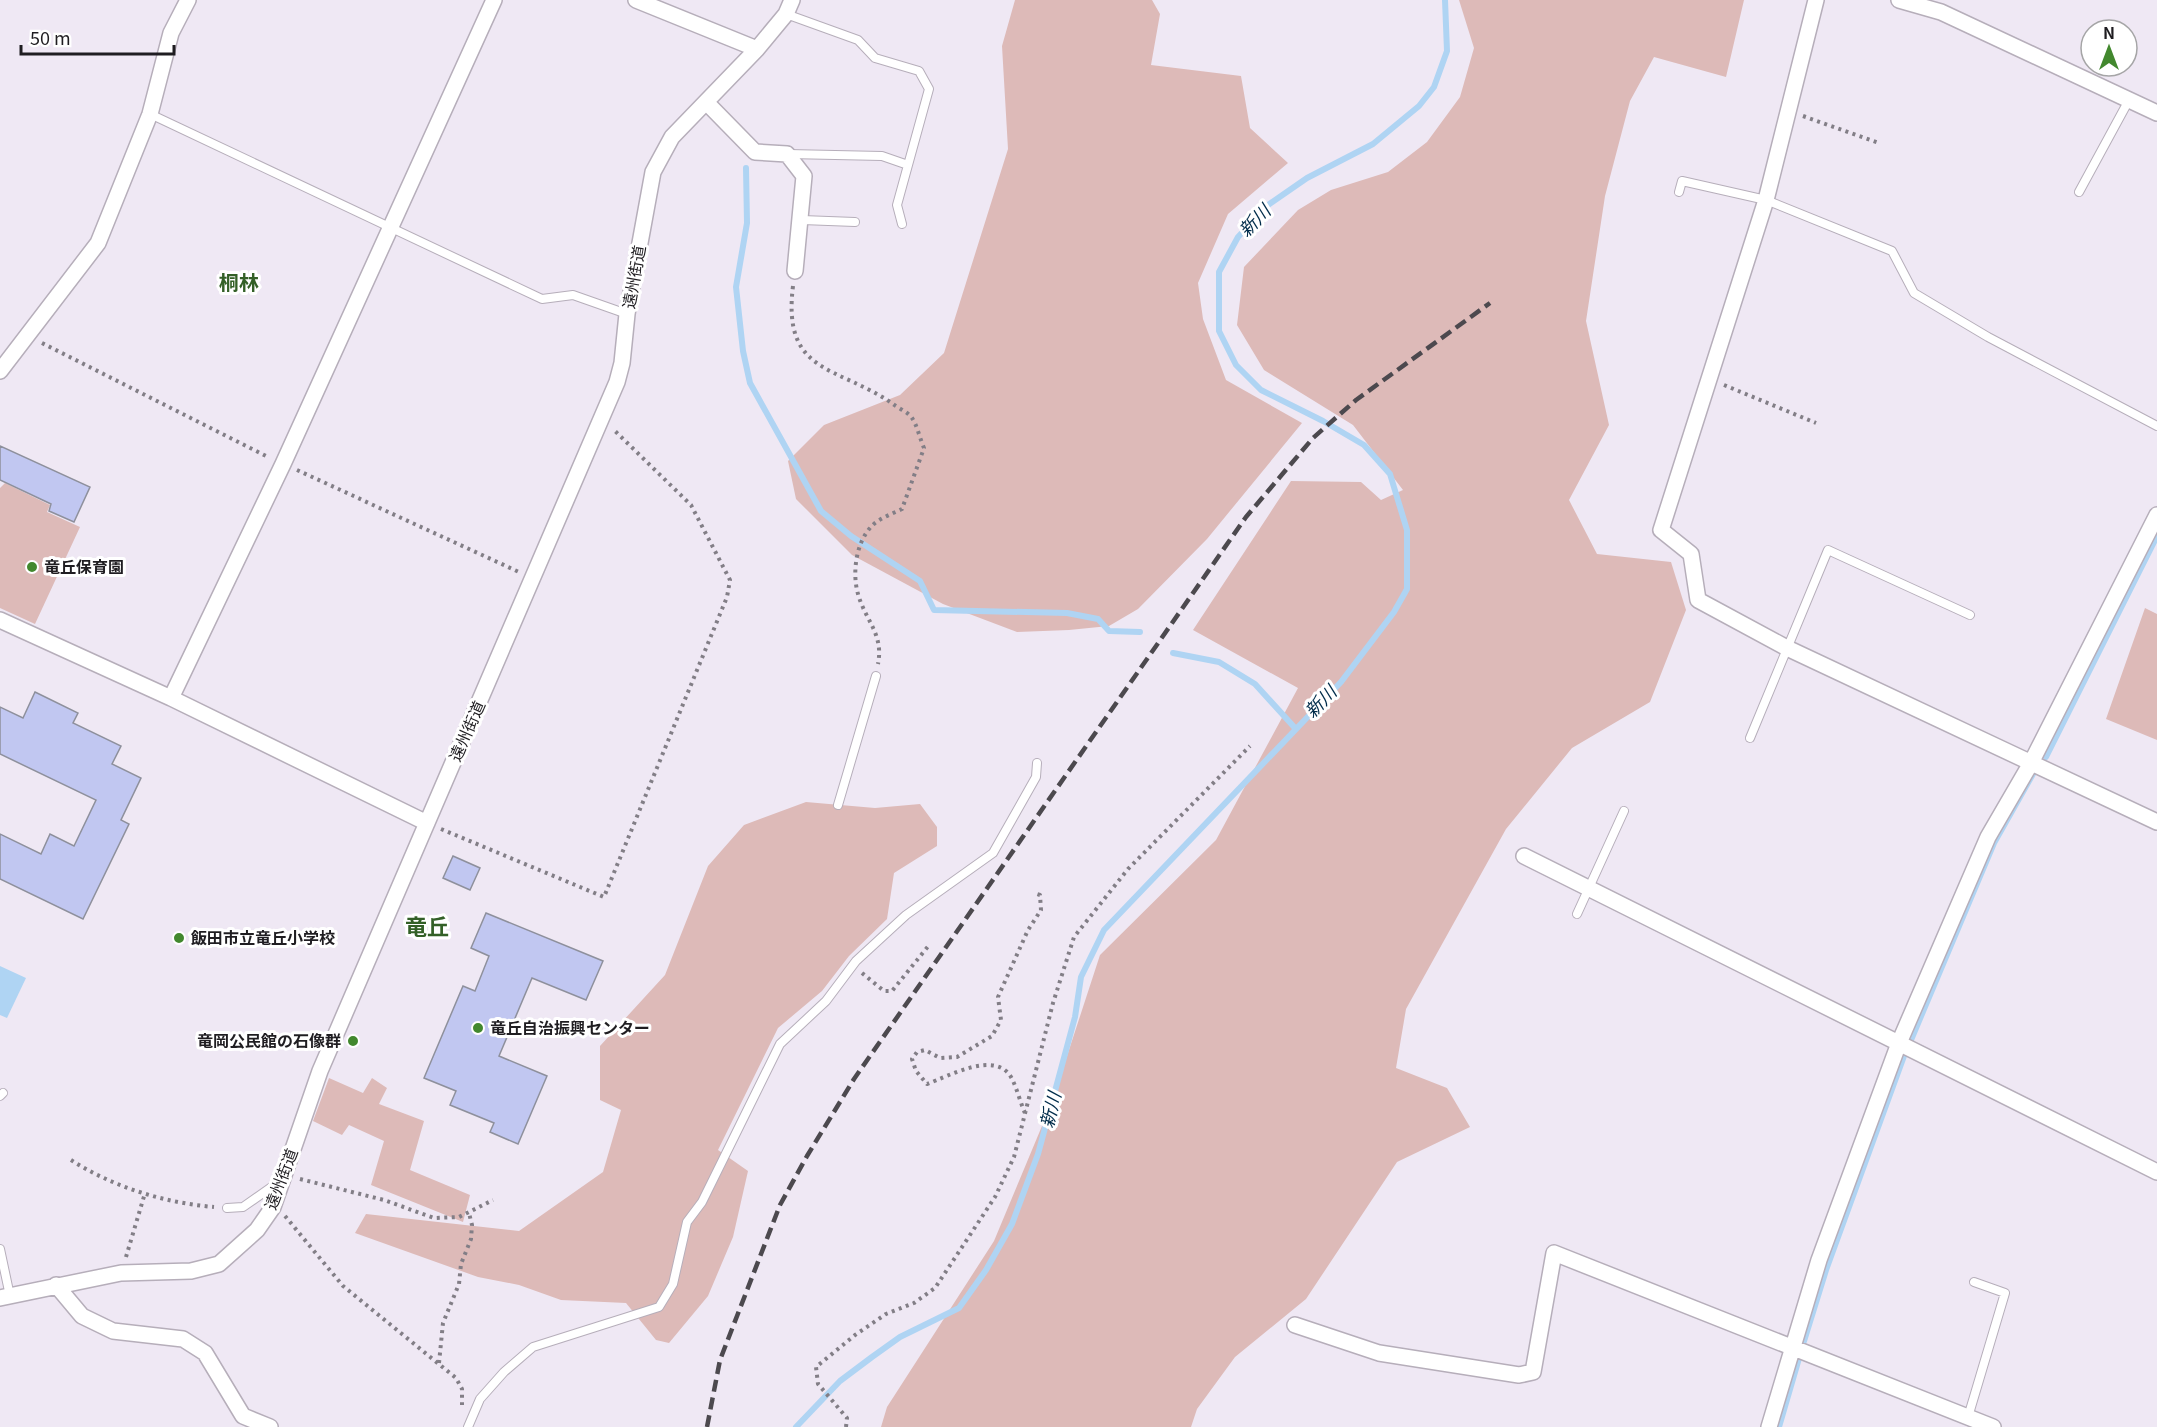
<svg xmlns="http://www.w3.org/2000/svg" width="2157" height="1427" font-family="Georgia,'Noto Sans JP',serif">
	<rect width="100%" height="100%" fill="#efe8f4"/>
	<path fill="#ddbab8" d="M1015 0H1152L1160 14 1151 65 1241 76 1250 128 1288 163 1228 214 1198 283 1203 319 1226 380 1302 423 1207 539 1138 609 1109 626 1069 630 1017 632 943 604 852 555 796 499 788 461 824 425 900 395 944 353 1008 149 1002 46Z
		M1459 0H1744L1726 77 1654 57 1630 101 1605 196 1586 321 1609 425 1569 500 1597 554 1671 562 1686 610 1650 702 1572 748 1506 829 1406 1009 1396 1068 1447 1088 1470 1127 1397 1162 1306 1299 1235 1357 1197 1409 1191 1427H881L887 1407 994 1241 1052 1102 1100 955 1216 840 1298 688 1193 630 1291 481 1361 482 1381 500 1403 490 1353 425 1264 370 1237 325 1244 267 1298 210 1331 190 1388 172 1427 142 1460 97 1474 48Z
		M5 483 50 505 47 512 80 527 35 624 0 608V488Z
		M2145 608 2157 614V740L2106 719Z
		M806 802 875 808 920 804 937 827V846L894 873 887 919 849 956 822 991 778 1028 718 1150 748 1171 733 1237 708 1296 669 1343 656 1340 626 1303 561 1300 519 1285 478 1277 355 1233 366 1214 519 1231 603 1172 621 1110 600 1100V1046L665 975 708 866 744 825Z
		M329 1078 363 1093 372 1078 387 1088 379 1104 424 1121 410 1170 470 1195 463 1222 371 1185 384 1141 349 1125 342 1135 313 1121Z"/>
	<path fill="#afd4f3" d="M0 966 26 978 7 1018 0 1015Z"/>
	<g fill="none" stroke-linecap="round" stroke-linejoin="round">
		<path stroke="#afd4f3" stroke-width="6" d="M746 168 747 223 736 287 743 351 750 383 821 511 851 536 920 581 934 610 1067 613 1098 619 1109 631 1140 632
			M1173 653 1219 662 1255 684 1295 728
			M2046 757 2157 536
			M1911 1040 1994 843 2033 774
			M1804 1341 1826 1270 1904 1056
			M796 1427 840 1381 872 1357 900 1337 959 1308 986 1270 1012 1224 1038 1154 1075 1017 1081 977 1104 930 1341 682 1394 612 1407 589V530L1390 474 1364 445 1323 421 1261 390 1236 365 1219 331V272L1238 237 1268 205 1307 178 1373 144 1419 106 1434 87 1447 51 1445 0
			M1779 1427 1800 1355"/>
	</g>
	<path fill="#c1c7f1" stroke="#8e909c" stroke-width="1.5" d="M0 446 90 487 74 522 49 511 51 504 0 480Z
		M35 692 78 713 73 723 121 746 112 764 141 778 121 820 129 824 83 919 0 879V834L41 854 50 834 74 846 96 800 0 754V707L23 718Z
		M453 856 480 868 470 890 443 878Z
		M486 913 603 961 586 1000 532 978 499 1056 547 1076 518 1144 490 1132 494 1123 450 1105 456 1091 424 1078 463 986 475 991 489 956 471 948Z"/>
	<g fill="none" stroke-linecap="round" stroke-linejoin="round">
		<defs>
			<path id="lane" d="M786 14 858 40 875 58 919 71 929 89 897 205 902 224
				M150 114 542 299 573 295 627 314
				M788 154 882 156 908 165
				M1679 192 1682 181 1766 200 1892 251 1914 293 1988 337 2157 426
				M2079 192 2129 100
				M802 220 855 222
				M1750 738 1828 550 1970 615
				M838 805 876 676
				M1577 914 1624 811
				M0 1096 3 1093
				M227 1208 243 1207 280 1181
				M0 1249 10 1296
				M1968 1417 2005 1293 1974 1282
				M468 1427 480 1399 504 1372 533 1347 659 1307 673 1284 687 1222 702 1202 780 1044 826 1001 856 961 906 915 993 853 1036 777 1037 763"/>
			<path id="street" d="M636 0 757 49
				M1816 0 1766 200 1661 530 1691 554 1698 600 1787 648 2157 822
				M1899 0 1941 12 2157 113
				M707 103 755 152 787 154 804 176 795 271
				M0 371 98 243 150 114 171 33 188 0
				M0 620 171 698 427 823
				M171 698 283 464 494 0
				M1524 856 2157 1172
				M56 1285 82 1316 113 1331 183 1339 205 1353 243 1416 270 1427
				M0 1298 121 1273 191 1271 219 1264 257 1230 273 1207 320 1071 617 382 622 363 627 314 653 172 672 137 757 49 786 14 792 0
				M1295 1325 1379 1353 1519 1375 1533 1372 1554 1253 1993 1427
				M1769 1427 1819 1260 1899 1043 1988 837 2031 763 2157 515"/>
		</defs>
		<use href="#lane" stroke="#b6aeba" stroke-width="10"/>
		<use href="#street" stroke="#b6aeba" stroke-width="18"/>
		<path stroke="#827e86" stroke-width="4" stroke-dasharray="3 4.5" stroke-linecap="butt" d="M1803 116 1879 143
			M793 286C782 375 837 365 893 404 898 408 908 412 912 418 917 425 920 439 924 448L902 509C892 514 877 519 870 528 856 544 852 573 858 594 865 620 884 634 878 664
			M42 343 268 457
			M1724 385 1816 423
			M297 470 519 572
			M441 829 604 897 727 597 730 580 691 505 614 430
			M862 973 884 991H892L930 944
			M1025 1113C1020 1102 1017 1088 1011 1077 995 1050 949 1076 927 1084L916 1071 912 1059 917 1052 925 1050 940 1058 957 1057 992 1036 1001 1020 998 997 1028 930 1041 910 1040 895 1034 893
			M71 1160C113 1187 165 1203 214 1207
			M300 1179 384 1200 434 1218 459 1217 493 1200
			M285 1216 343 1286 456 1378 462 1389V1405
			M126 1257 145 1193
			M439 1363 443 1323 459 1284 461 1264 471 1239 472 1225 469 1213
			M846 1427 847 1418 818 1384 816 1367 855 1335 886 1314 914 1303 935 1288 995 1197 1014 1157 1053 1003 1074 937 1128 869 1250 746"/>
		<use href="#lane" stroke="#fff" stroke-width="8"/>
		<use href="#street" stroke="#fff" stroke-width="15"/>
		<path stroke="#4c494e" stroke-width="4.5" stroke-dasharray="12 6" stroke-linecap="butt" d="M707 1427 720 1360 780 1205 807 1156 854 1079 1246 517 1313 438 1356 400 1490 303"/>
	</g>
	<g fill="#42882e" stroke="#fff" stroke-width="2">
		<circle cx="32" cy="567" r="6"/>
		<circle cx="179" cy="938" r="6"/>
		<circle cx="478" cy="1028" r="6"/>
		<circle cx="353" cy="1041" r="6"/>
	</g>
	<g text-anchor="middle" stroke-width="6" stroke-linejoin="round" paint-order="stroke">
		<g font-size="16" fill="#1f1d21" stroke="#fff">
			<text transform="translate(634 277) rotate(-80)" y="6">遠州街道</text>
			<text transform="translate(467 731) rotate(-66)" y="6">遠州街道</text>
			<text transform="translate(281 1179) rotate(-69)" y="6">遠州街道</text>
		</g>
		<g font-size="16" font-weight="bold" fill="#1f1d21" stroke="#fff" text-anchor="start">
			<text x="44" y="573">竜丘保育園</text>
			<text x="191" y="944">飯田市立竜丘小学校</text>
			<text x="490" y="1034">竜丘自治振興センター</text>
			<text x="341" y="1047" text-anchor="end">竜岡公民館の石像群</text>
		</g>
		<g font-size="18" font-style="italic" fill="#002c4a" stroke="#fff">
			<text transform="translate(1255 221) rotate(-46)" y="6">新川</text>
			<text transform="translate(1321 702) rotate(-46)" y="6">新川</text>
			<text transform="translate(1051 1110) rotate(-76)" y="6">新川</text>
		</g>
		<g font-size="20" font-weight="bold" fill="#336027" stroke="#fff">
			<text x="239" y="290">桐林</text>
		</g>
		<g font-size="22" font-weight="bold" fill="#336027" stroke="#fff">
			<text x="427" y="935">竜丘</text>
		</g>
	</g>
	<g transform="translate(2109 48)"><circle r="28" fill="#ffffff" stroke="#a5a5a6" stroke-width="1.5"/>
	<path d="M0-4.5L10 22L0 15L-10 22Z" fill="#42882e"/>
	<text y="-9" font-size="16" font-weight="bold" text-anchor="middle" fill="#1f1d21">N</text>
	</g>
	<path d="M21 45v9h153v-9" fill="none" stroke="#1f1d21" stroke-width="3"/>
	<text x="30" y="45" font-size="18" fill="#1f1d21" stroke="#ffffff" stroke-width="4.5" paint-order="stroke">50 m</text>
</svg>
